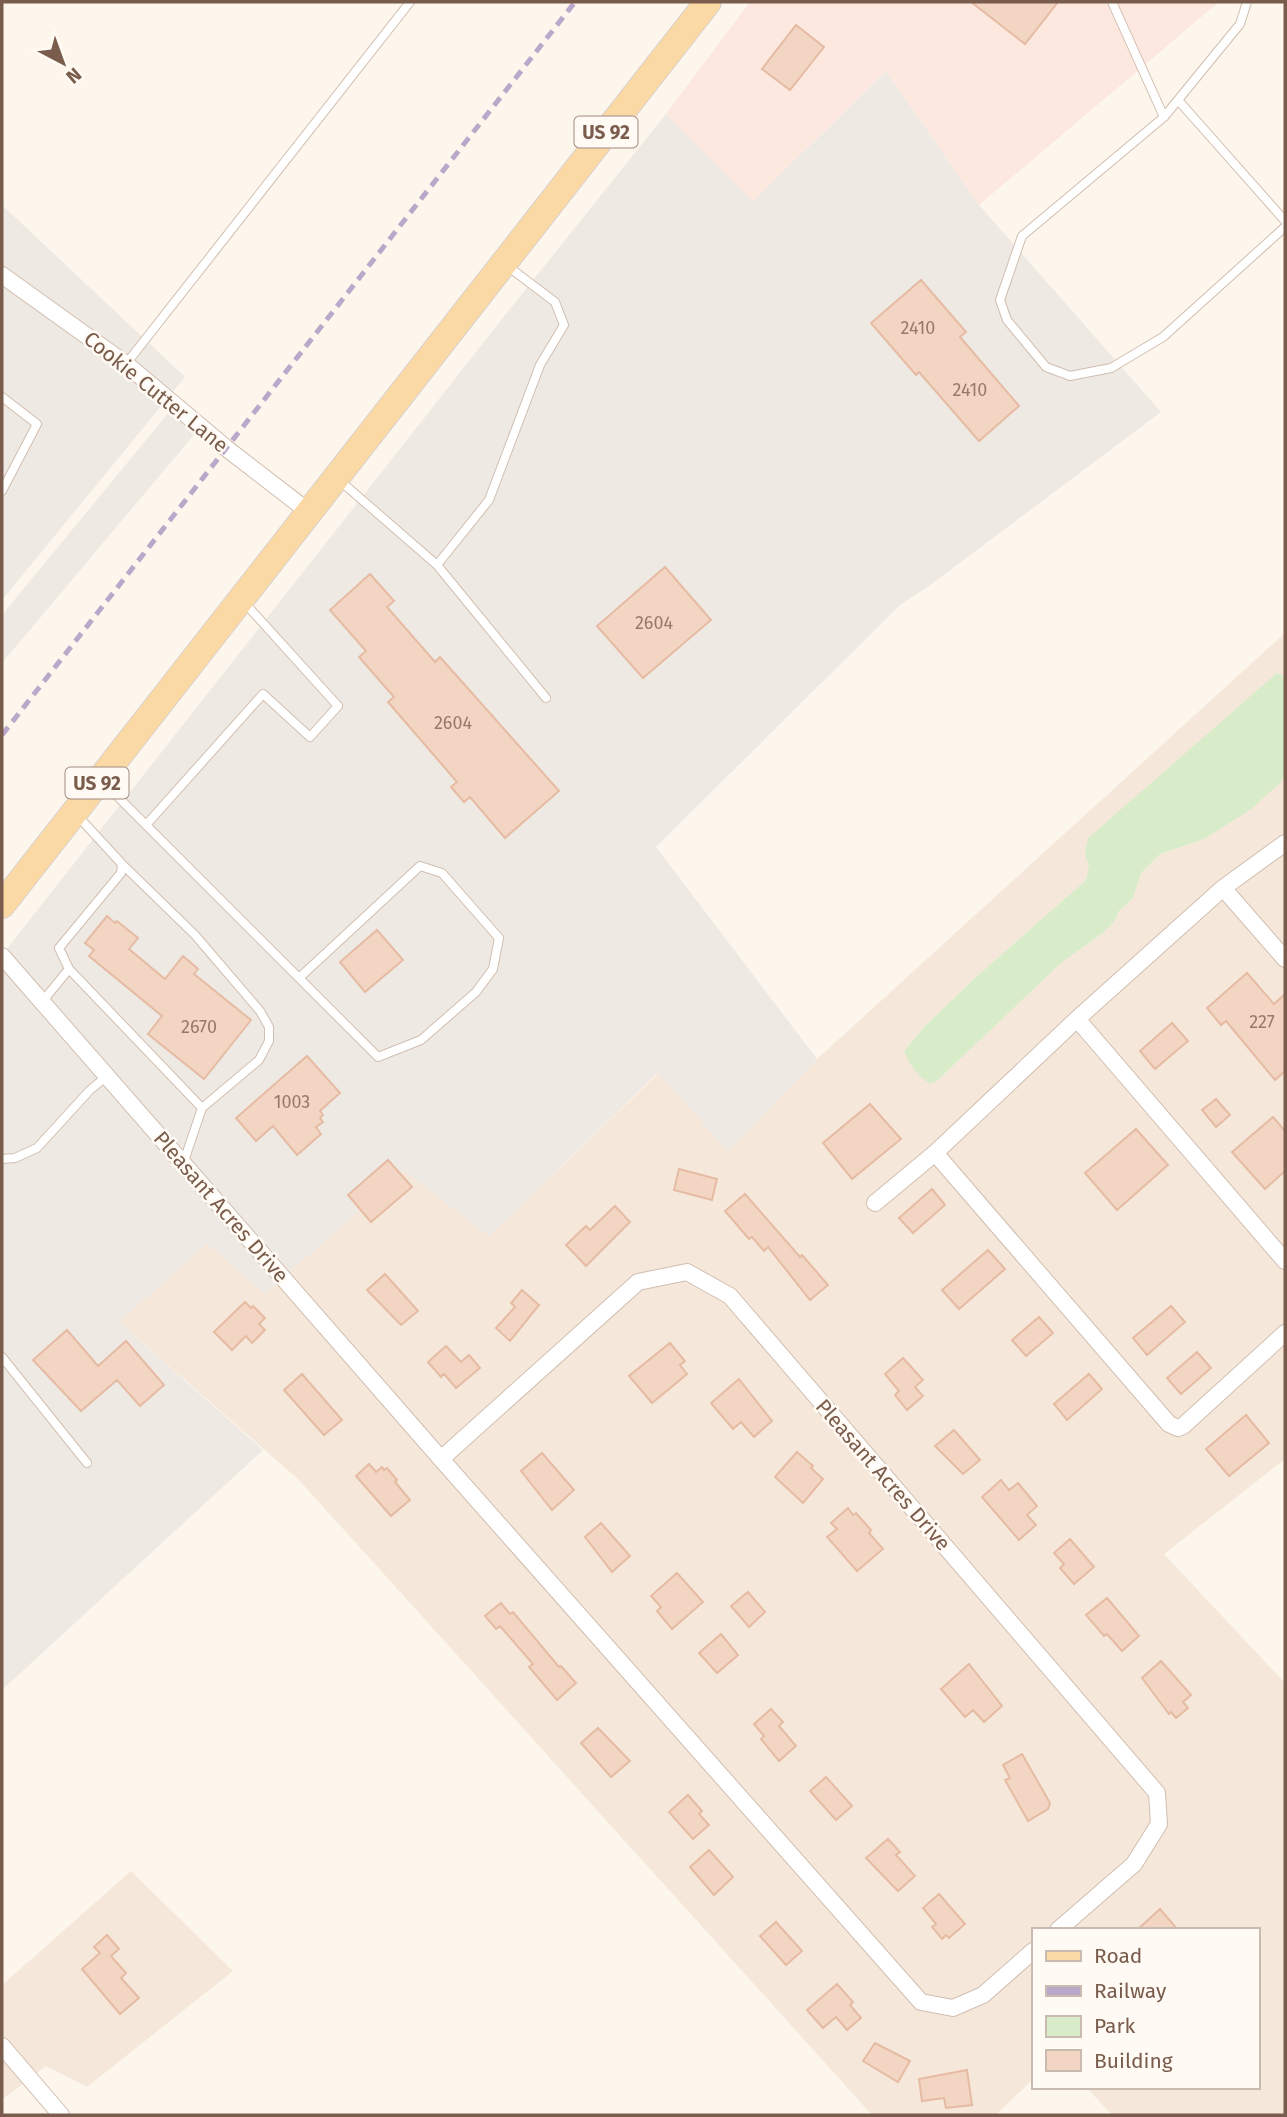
<svg xmlns="http://www.w3.org/2000/svg" width="1287" height="2117" font-family="'Fira Sans',sans-serif">
	<rect width="100%" height="100%" fill="#fdf6ec"/>
	<path fill="#f5e8da" d="M1285 633V676L1277 673 1235 711 1089 865 1086 880 975 978 925 1026 904 1051 937 1081 1061 963 1103 933 1115 921 1118 912 1133 898 1141 873 1160 854 1204 839 1282 781 1285 776V1459L1164 1554 1285 1683V2115H1112L1086 2087H1257V1930H1033V2079L996 2115H872L299 1480 119 1322 207 1243 265 1294 404 1170 489 1236 659 1073 728 1151 817 1059Z
		M131 1871 233 1971 87 2087 46 2066 2 2100V1985Z"/>
	<path fill="#fde8e0" d="M750 2H1219L979 205 886 71 753 201 666 114Z"/>
	<path fill="#efe9e4" d="M886 71 979 205 1161 412 929 586 900 605 656 847 817 1059 728 1151 658 1073 489 1236 404 1171 265 1294 207 1244 119 1322 263 1450 2 1690V955L502 319 666 114 753 201Z
		M2 205 185 377 2 600Z
		M174 406 198 430 2 663V615Z"/>
	<path fill="#d8ecc9" d="M1277 673 1285 676V776L1282 781 1250 810 1204 839 1160 854 1141 873 1133 898 1118 912 1115 921 1103 933 1061 963 937 1081 930 1084C917 1075 910 1066 904 1051L925 1026 975 978 1086 880 1089 865 1085 855 1088 838Z"/>
	<path fill="#f3d5c3" stroke="#e6bba3" stroke-width="2" d="M971 2H1058L1025 44Z
		M796 25 824 47 790 90 762 69Z
		M921 280 966 332 960 337 1019 406 979 441 919 372 916 375 871 323Z
		M665 567 711 620 643 678 597 626Z
		M370 574 394 601 387 607 435 662 440 657 559 791 505 838 470 797 464 802 451 787 457 782 388 702 394 697 359 657 366 651 330 610Z
		M107 916 115 923 117 921 138 938 129 949 165 979 183 956 198 969 194 974 251 1020 204 1079 148 1034 162 1016 89 956 94 950 85 943Z
		M377 930 403 960 365 992 340 962Z
		M1247 973 1274 1004 1285 994V1071L1275 1080 1226 1021 1221 1025 1207 1008Z
		M1172 1023 1188 1041 1155 1069 1140 1051Z
		M307 1056 340 1093 320 1111 323 1115 320 1118 323 1122 316 1127 321 1134 297 1155 273 1126 256 1141 236 1118Z
		M1216 1099 1230 1115 1216 1127 1202 1110Z
		M870 1104 901 1139 852 1179 823 1143Z
		M1273 1117 1285 1131V1171L1265 1189 1232 1152Z
		M1136 1129 1168 1165 1117 1210 1085 1173Z
		M388 1160 412 1187 371 1222 348 1195Z
		M679 1169 717 1179 712 1200 674 1190Z
		M932 1189 945 1205 913 1233 899 1218Z
		M745 1194 800 1257 802 1255 828 1285 810 1300 768 1247 764 1251 752 1237 749 1239 725 1211Z
		M615 1206 630 1222 586 1266 566 1245 586 1226 590 1230Z
		M988 1250 1005 1269 959 1309 942 1290Z
		M385 1274 418 1311 401 1325 367 1290Z
		M522 1290 539 1305 510 1341 496 1328 515 1307 511 1303Z
		M245 1302 251 1308 253 1306 265 1318 259 1324 265 1330 252 1343 246 1336 232 1350 214 1332Z
		M1171 1306 1185 1322 1147 1355 1133 1338Z
		M1039 1317 1053 1333 1026 1356 1012 1340Z
		M67 1330 98 1366 126 1341 164 1385 140 1406 117 1380 81 1411 33 1360Z
		M670 1343 685 1361 680 1365 687 1374 652 1403 629 1376Z
		M446 1346 461 1362 469 1355 480 1368 456 1388 444 1374 441 1377 428 1362Z
		M1197 1352 1211 1368 1181 1394 1167 1378Z
		M903 1358 923 1380 915 1387 923 1396 907 1410 895 1395 899 1391 885 1374Z
		M302 1374 342 1420 324 1435 284 1390Z
		M1089 1374 1102 1389 1067 1420 1054 1404Z
		M739 1379 772 1421 754 1437 741 1422 733 1429 711 1403Z
		M1246 1415 1269 1443 1229 1476 1206 1449Z
		M954 1430 980 1460 963 1474 935 1446Z
		M797 1452 813 1466 811 1468 823 1479 803 1503 775 1477Z
		M542 1453 574 1490 552 1510 521 1471Z
		M369 1464 376 1472 382 1467 384 1470 387 1468 397 1480 395 1482 410 1500 391 1516 356 1476Z
		M1001 1480 1009 1490 1018 1483 1037 1506 1027 1515 1036 1525 1019 1540 982 1497Z
		M848 1508 853 1515 856 1513 871 1530 869 1533 883 1549 857 1571 827 1537 837 1529 831 1523Z
		M601 1523 630 1556 612 1572 585 1537Z
		M1070 1539 1094 1567 1074 1584 1060 1568 1064 1564 1054 1553Z
		M677 1573 703 1602 672 1629 657 1611 661 1607 651 1596Z
		M748 1592 765 1612 749 1627 731 1606Z
		M1107 1598 1139 1636 1122 1651 1107 1634 1104 1636 1086 1615Z
		M501 1603 510 1614 513 1612 559 1667 561 1666 576 1683 557 1700 529 1667 533 1664 500 1626 496 1629 485 1616Z
		M721 1634 738 1655 717 1673 699 1653Z
		M1161 1661 1191 1695 1183 1702 1188 1708 1176 1718 1171 1712 1169 1714 1142 1678Z
		M969 1664 1002 1706 984 1722 973 1710 965 1717 941 1689Z
		M771 1709 783 1722 779 1726 796 1746 779 1761 761 1739 764 1736 754 1724Z
		M598 1728 630 1761 611 1777 581 1743Z
		M1022 1754 1050 1803 1048 1809 1028 1821 1005 1780 1010 1778 1003 1765Z
		M826 1777 852 1806 836 1820 810 1791Z
		M688 1795 702 1811 699 1814 709 1825 693 1839 669 1812Z
		M888 1839 900 1852 896 1855 915 1876 898 1891 866 1858Z
		M709 1850 733 1877 714 1895 690 1867Z
		M939 1894 965 1924 949 1938 946 1935 942 1939 932 1927 936 1924 923 1908Z
		M1160 1909 1178 1930H1137Z
		M776 1922 802 1951 786 1965 760 1936Z
		M107 1935 119 1949 111 1956 126 1973 121 1978 139 1998 120 2014 82 1969 100 1953 94 1947Z
		M837 1984 853 2002 850 2005 861 2018 847 2030 836 2017 823 2028 807 2010Z
		M875 2043 910 2061 898 2082 863 2061Z
		M967 2070 972 2105 946 2108 944 2098 922 2101 919 2079Z"/>
	<g fill="none" stroke-linecap="round" stroke-linejoin="round">
		<defs>
			<path id="lane" d="M1112 2 1164 117
				M1247 2 1240 24 1164 117 1022 236 1000 300 1007 320 1046 367 1070 376 1111 368 1163 337 1285 227
				M1178 100 1285 221
				M126 364 410 2
				M2 397 37 424 2 491
				M338 479 437 565 489 500 540 365 564 325 555 302 506 265
				M437 565 546 698
				M102 781 378 1057 421 1040 476 992 493 969 499 938 442 873 420 866 299 978
				M146 825 263 694 310 737 338 706 243 601
				M122 864 195 935 260 1011 269 1027V1041L259 1060 202 1108 183 1164
				M69 969 202 1108
				M42 1002 69 969 59 948 121 873 122 864 76 814
				M2 1159 15 1158 37 1148 90 1090 107 1076
				M2 1357 87 1463"/>
			<path id="street" d="M2 275 126 364 226 448 309 512
				M1223 888 1285 959
				M2 956 441 1459
				M1077 1019 1285 1261
				M935 1153 1169 1424 1178 1428 1183 1426 1285 1333
				M875 1203 935 1153 1077 1019 1223 888 1285 843
				M1033 1951 983 1995 953 2008 921 2002 441 1459 638 1282 687 1272 730 1296 1157 1793 1159 1824 1134 1864 1058 1930
				M2 2046 61 2115"/>
			<path id="primary" d="M2 905 708 2"/>
		</defs>
		<use href="#lane" stroke="#d1beb0" stroke-width="10"/>
		<use href="#street" stroke="#d1beb0" stroke-width="18"/>
		<use href="#primary" stroke="#dad1cd" stroke-width="28"/>
		<use href="#lane" stroke="#fff" stroke-width="8"/>
		<use href="#street" stroke="#fff" stroke-width="16"/>
		<use href="#primary" stroke="#fbd9a5" stroke-width="26"/>
		<path stroke="#b9a8c9" stroke-width="5" stroke-dasharray="10 7" stroke-linecap="butt" d="M2 735 575 2"/>
	</g>
	<g text-anchor="middle" stroke-width="5" stroke-linejoin="round" paint-order="stroke">
		<g font-size="18" fill="#987a6a">
			<text x="918" y="334">2410</text>
			<text x="970" y="396">2410</text>
			<text x="654" y="629">2604</text>
			<text x="453" y="729">2604</text>
			<text x="1262" y="1028">227</text>
			<text x="199" y="1033">2670</text>
			<text x="292" y="1108">1003</text>
		</g>
		<g fill="#fffaf3" stroke="#a28b7f" stroke-width="2">
			<rect x="574.5" y="116.5" width="63" height="31" rx="5"/>
			<rect x="65.5" y="767.5" width="63" height="31" rx="5"/>
		</g>
		<g font-size="19" font-weight="bold" fill="#7a5c4d">
			<text x="606" y="139">US 92</text>
			<text x="97" y="790">US 92</text>
		</g>
		<g font-size="21" fill="#7a5c4d" stroke="#fffaf3">
			<text transform="translate(156 392) rotate(39)" y="7">Cookie Cutter Lane</text>
			<text transform="translate(221 1207) rotate(49)" y="7">Pleasant Acres Drive</text>
			<text transform="translate(883 1475) rotate(49)" y="7">Pleasant Acres Drive</text>
		</g>
	</g>
	<rect width="1287" height="2117" fill="none" stroke="#7a5c4d" stroke-width="7"/>
	<rect x="1032" y="1928" width="228" height="161" fill="#fffaf3" stroke="#cabbb1" stroke-width="2"/>
	<rect x="1046" y="1951" width="35" height="10" fill="#fbd9a5" stroke="#cabbb1" stroke-width="2"/>
	<text x="1094" y="1963" font-size="21" fill="#7a5c4d">Road</text>
	<rect x="1046" y="1986" width="35" height="10" fill="#b9a8c9" stroke="#cabbb1" stroke-width="2"/>
	<text x="1094" y="1998" font-size="21" fill="#7a5c4d">Railway</text>
	<rect x="1046" y="2016" width="35" height="21" fill="#d8ecc9" stroke="#cabbb1" stroke-width="2"/>
	<text x="1094" y="2033" font-size="21" fill="#7a5c4d">Park</text>
	<rect x="1046" y="2050" width="35" height="21" fill="#f3d5c3" stroke="#cabbb1" stroke-width="2"/>
	<text x="1094" y="2068" font-size="21" fill="#7a5c4d">Building</text>
	<g transform="translate(63 63) rotate(139)" stroke="#fffaf3" stroke-width="5" paint-order="stroke">
	<path d="M0-5L12 26L0 18L-12 26Z" fill="#7a5c4d"/>
	<text y="-10" font-size="19" font-weight="bold" text-anchor="middle" fill="#7a5c4d">N</text>
	</g>
</svg>
